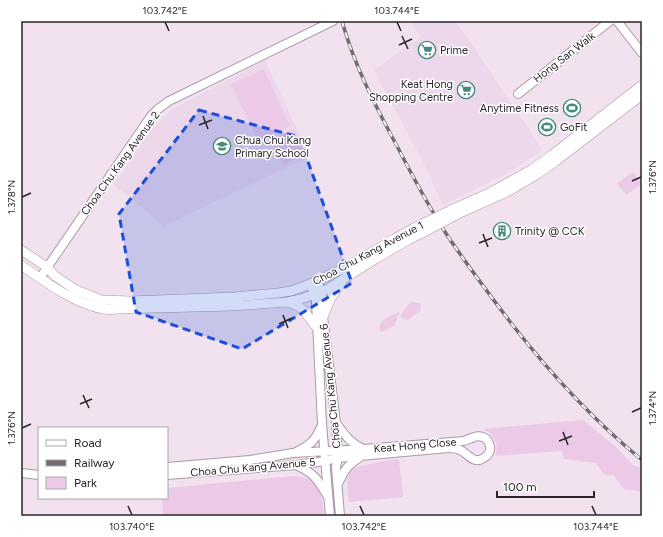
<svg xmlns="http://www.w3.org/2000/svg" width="663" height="537" font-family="Figtree,sans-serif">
	<rect width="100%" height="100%" fill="#f2e2ef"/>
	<path fill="#edd7ea" d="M417 21H455L473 46 543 150 508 173 443 205 422 160 374 70 421 37 412 24Z
		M265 60 310 156 164 226 114 185 146 136 171 110Z"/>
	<path fill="#ecc9e7" d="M264 69 290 126 258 141 231 84Z
		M294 129 306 154 283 165 271 140Z
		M633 172 642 184 626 195 617 183Z
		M411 302 419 303 421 304 420 311 407 320 400 317 404 310Z
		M400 312 394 326 382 332C373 322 392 315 400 312Z
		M583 420 616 447 634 466 641 467 642 466V496L639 491 624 489 614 476 603 474 596 463 564 459 562 451 495 456C499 444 495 435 483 429Z
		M399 459 403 497 349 502C348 494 346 484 348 476 351 465 362 466 371 464 382 461 389 460 399 459Z
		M294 476 310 479 321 490 324 516H163L162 498H167V488Z"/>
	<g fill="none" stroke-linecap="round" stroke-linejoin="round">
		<defs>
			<path id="minor" d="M617 21 642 53
				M518 94 610 21
				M40 278 151 116 158 109 169 101 333 21
				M317 281 322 292 323 317 336 423 338 458 336 467 340 516
				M310 284 315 295 316 302 322 424 330 516
				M336 423C345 435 349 442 363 449
				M296 452C310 445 315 441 321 427
				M296 465C313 473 317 478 327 495
				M167 467 250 460 293 453 364 449 464 441C472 438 481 432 488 441 489 443 491 446 490 450 490 452 487 456 485 457 474 466 469 454 460 450 456 448 452 448 448 448L338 458 318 462 296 465 167 475
				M21 473 39 475
				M338 484C344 471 347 465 359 458"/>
			<path id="tertiary" d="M455 208 491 192 531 170 552 155 642 85
				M458 214 509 191 536 175 556 161 642 95
				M21 250 47 267 55 276 76 290 101 300 130 301 235 297 278 293 291 291 305 286 343 269 394 239 418 226
				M21 265C44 281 75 304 103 309 108 310 113 309 118 309L232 306 287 302 301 299 326 290 377 258 408 240 422 233
				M287 302 298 306 304 311 317 328
				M323 317 331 298 342 282"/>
		</defs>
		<use href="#minor" stroke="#a99aa7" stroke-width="10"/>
		<use href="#tertiary" stroke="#a99aa7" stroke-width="10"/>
		<use href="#minor" stroke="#fff" stroke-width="8"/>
		<use href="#tertiary" stroke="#fff" stroke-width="9"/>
		<defs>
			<path id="rail" d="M342 21C354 65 376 107 398 148 413 177 429 207 447 235 467 265 489 294 511 323 550 373 593 420 642 460"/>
		</defs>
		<use href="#rail" stroke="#736a72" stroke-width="3.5"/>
		<use href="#rail" stroke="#fff" stroke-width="2" stroke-dasharray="6" stroke-linecap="butt"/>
		<defs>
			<path id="tertiary-bridge" d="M418 226 455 208
				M422 233 458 214"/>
		</defs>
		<use href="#tertiary-bridge" stroke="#a99aa7" stroke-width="10" stroke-linecap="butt"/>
		<use href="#tertiary-bridge" stroke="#fff" stroke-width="9"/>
	</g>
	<path fill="#1d4ed8" fill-opacity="0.2" stroke="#1d4ed8" stroke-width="3" stroke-dasharray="8 5" stroke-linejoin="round" d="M199 110 299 137 352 283 242 349 136 312 119 214Z"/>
	<path fill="none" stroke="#2a2429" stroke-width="1.5" d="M165 22 169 31M397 22 401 31M402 36 408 49M399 45 412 39M203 116 208 129M199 125 212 120M632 181 641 177M22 197 31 193M483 234 488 247M479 243 492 238M283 315 288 328M279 324 292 318M83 395 89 408M80 404 92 399M632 412 641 408M22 428 31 424M563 432 568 445M559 441 572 436M128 506 132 515M360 506 364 515M592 506 596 515"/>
	<defs>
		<symbol id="supermarket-ring" viewBox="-11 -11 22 22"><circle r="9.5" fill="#fff" stroke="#468a7e" stroke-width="1.5"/><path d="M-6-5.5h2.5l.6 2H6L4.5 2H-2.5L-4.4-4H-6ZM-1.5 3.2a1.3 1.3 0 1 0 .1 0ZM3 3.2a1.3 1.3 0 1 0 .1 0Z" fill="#468a7e"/></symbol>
		<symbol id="stadium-ring" viewBox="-11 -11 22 22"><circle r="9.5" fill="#fff" stroke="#468a7e" stroke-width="1.5"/><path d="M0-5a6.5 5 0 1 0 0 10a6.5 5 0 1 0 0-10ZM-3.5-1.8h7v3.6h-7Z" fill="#468a7e"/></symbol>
		<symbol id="school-ring" viewBox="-11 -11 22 22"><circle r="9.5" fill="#fff" stroke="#468a7e" stroke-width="1.5"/><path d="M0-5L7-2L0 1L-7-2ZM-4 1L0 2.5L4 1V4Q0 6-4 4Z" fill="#468a7e"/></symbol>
		<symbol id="building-ring" viewBox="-11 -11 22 22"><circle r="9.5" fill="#fff" stroke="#468a7e" stroke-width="1.5"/><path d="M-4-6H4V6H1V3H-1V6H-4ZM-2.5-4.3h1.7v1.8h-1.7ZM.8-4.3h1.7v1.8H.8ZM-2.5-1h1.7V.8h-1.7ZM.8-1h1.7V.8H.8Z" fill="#468a7e"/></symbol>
	</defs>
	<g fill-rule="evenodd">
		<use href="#supermarket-ring" x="417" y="40" width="20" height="20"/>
		<use href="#supermarket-ring" x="456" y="80" width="20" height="20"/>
		<use href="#stadium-ring" x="562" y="98" width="20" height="20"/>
		<use href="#stadium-ring" x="537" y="117" width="20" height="20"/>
		<use href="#school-ring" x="212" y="136" width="20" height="20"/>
		<use href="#building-ring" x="492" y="221" width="20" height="20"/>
	</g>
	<g text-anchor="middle" stroke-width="3" stroke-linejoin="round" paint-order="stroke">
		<g font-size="11" fill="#2a2429" stroke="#fff" text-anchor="start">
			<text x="440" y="54">Prime</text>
			<text x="453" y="88" text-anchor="end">Keat Hong<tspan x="453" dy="13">Shopping Centre</tspan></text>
			<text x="559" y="112" text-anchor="end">Anytime Fitness</text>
			<text x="560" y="131">GoFit</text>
			<text x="235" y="144">Chua Chu Kang<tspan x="235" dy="13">Primary School</tspan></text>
			<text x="515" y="235">Trinity @ CCK</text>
		</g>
		<g font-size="11" fill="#2a2429" stroke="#fff">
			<text transform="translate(564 57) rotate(-38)" y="4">Hong San Walk</text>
			<text transform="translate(120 163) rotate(-54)" y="4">Choa Chu Kang Avenue 2</text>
			<text transform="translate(368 253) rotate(-28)" y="4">Choa Chu Kang Avenue 1</text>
			<text transform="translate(330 386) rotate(-96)" y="4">Choa Chu Kang Avenue 6</text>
			<text transform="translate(415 445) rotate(-5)" y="4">Keat Hong Close</text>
			<text transform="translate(253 467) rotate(-5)" y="4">Choa Chu Kang Avenue 5</text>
		</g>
	</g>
	<rect width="663" height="537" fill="none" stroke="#ffffff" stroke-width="44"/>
	<rect x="38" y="427" width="130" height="72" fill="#ffffff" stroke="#aaa7a9"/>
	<rect x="46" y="440" width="20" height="6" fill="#ffffff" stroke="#aaa7a9"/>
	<text x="74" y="447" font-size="12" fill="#2a2429">Road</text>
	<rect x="46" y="460" width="20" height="6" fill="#736a72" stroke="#aaa7a9"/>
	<text x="74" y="467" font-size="12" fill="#2a2429">Railway</text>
	<rect x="46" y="477" width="20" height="12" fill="#ecc9e7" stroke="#aaa7a9"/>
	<text x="74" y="487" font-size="12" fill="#2a2429">Park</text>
	<path d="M497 491v6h97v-6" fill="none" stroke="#2a2429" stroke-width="2"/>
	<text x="503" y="491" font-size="12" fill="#2a2429" stroke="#ffffff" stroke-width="3" paint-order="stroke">100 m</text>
	<rect x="22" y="22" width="619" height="493" fill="none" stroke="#2a2429" stroke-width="1.5"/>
	<g font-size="10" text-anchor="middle" fill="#2a2429">
		<text x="165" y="14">103.742°E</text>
		<text x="397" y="14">103.744°E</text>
		<text transform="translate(652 177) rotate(-90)" y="4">1.376°N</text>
		<text transform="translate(11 197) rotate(-90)" y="4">1.378°N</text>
		<text transform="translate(652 408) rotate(-90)" y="4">1.374°N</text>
		<text transform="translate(11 428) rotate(-90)" y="4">1.376°N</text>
		<text x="132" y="530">103.740°E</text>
		<text x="364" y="530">103.742°E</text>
		<text x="596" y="530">103.744°E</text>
	</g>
</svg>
